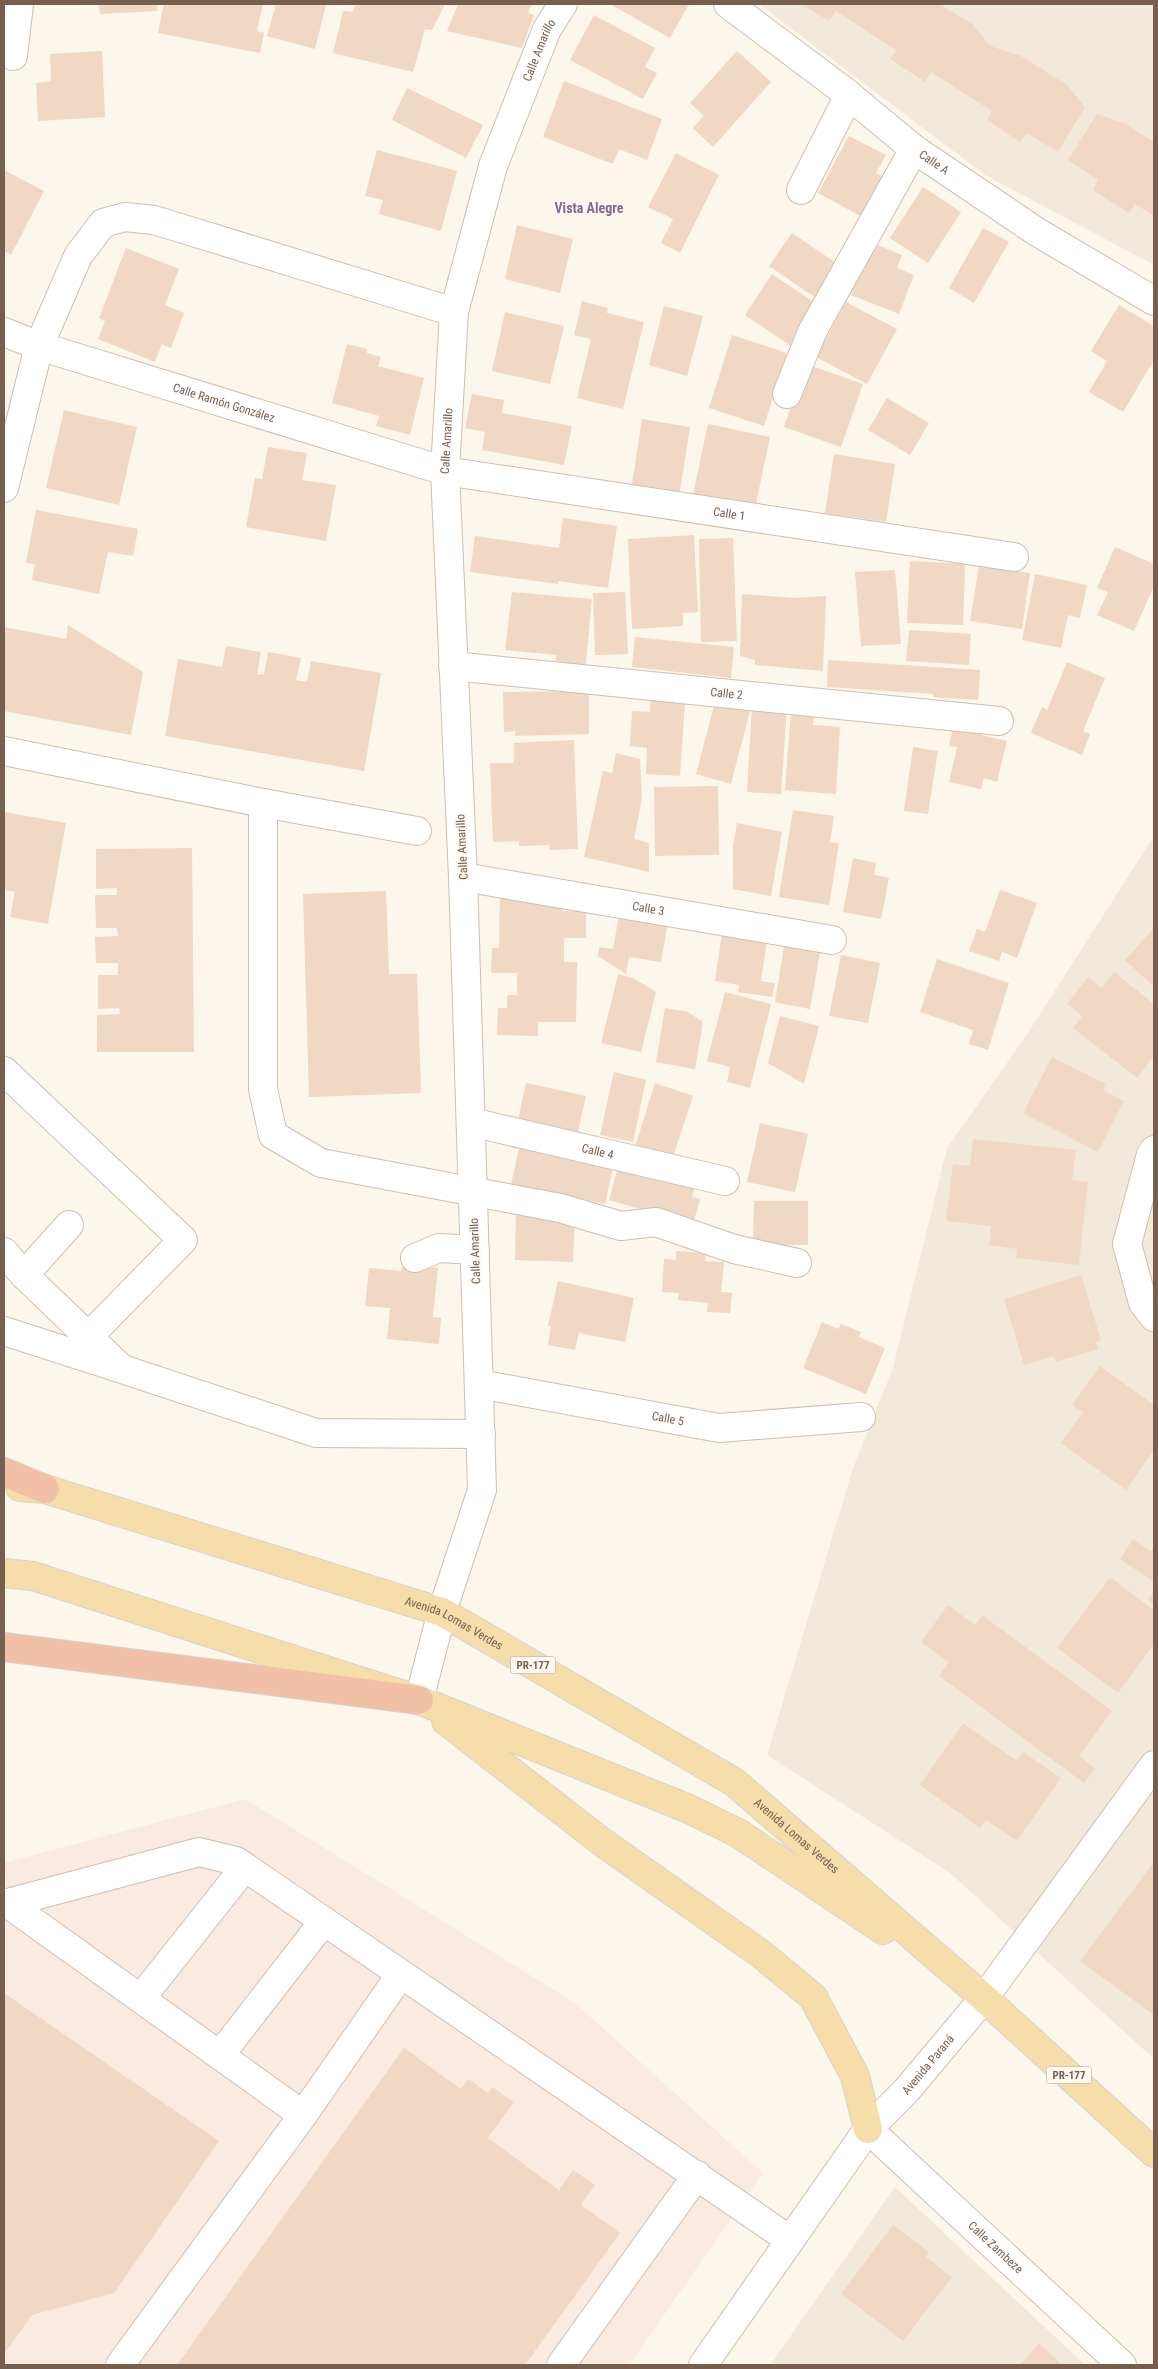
<svg xmlns="http://www.w3.org/2000/svg" width="1158" height="2369" font-family="'Roboto Condensed',sans-serif">
	<rect width="100%" height="100%" fill="#fcf6eb"/>
	<path fill="#f3e9da" d="M759 4H1154V265L985 175Z
		M1154 836V2059L950 1873 767 1755 853 1468 893 1368 947 1148 1026 1036Z
		M895 2187 1085 2365H770Z"/>
	<path fill="#fbeae0" d="M245 1799 575 2003 763 2173 629 2365H4V1863Z"/>
	<path fill="#f0d8c4" d="M99 4H157V11L100 14Z
		M164 4H263L257 31 264 33 260 53 158 33Z
		M276 4 326 5 315 49 267 36Z
		M356 4H445L432 30 425 29 413 72 333 53 343 11 353 12Z
		M458 4H532L528 13 534 15 522 48 447 31Z
		M610 4H689L670 38Z
		M801 4H939L972 24 990 46 1021 56 1067 85 1085 107 1058 152 1027 133 1020 142 987 120 992 111 931 72 925 82 890 59 896 50 836 11 829 21Z
		M594 15 655 48 645 67 657 73 643 99 570 60Z
		M102 51 105 117 38 121 36 83 51 81 50 54Z
		M737 51 771 82 713 147 693 128 704 116 690 103Z
		M564 81 662 119 647 160 619 149 613 164 543 137Z
		M407 88 483 125 466 158 392 120Z
		M1097 114 1126 124 1154 142V216L1135 204 1129 213 1093 190 1098 180 1068 160Z
		M849 136 886 155 876 173 888 179 866 219 818 193Z
		M377 150 457 171 441 231 379 214 383 200 365 196Z
		M676 153 719 175 680 253 661 243 673 219 648 207Z
		M4 170 44 191 11 255 4 251Z
		M923 187 961 212 928 263 890 238Z
		M517 225 573 239 560 293 505 279Z
		M983 228 1009 242 974 303 949 288Z
		M792 233 842 267 819 300 769 266Z
		M873 243 902 255 897 268 914 275 899 314 851 295Z
		M126 248 179 269 165 305 184 313 171 348 162 344 155 362 98 339 105 321 99 318Z
		M772 274 818 305 791 346 745 315Z
		M582 301 608 308 607 313 644 322 623 409 577 398 591 339 574 335Z
		M846 302 897 329 867 384 816 357Z
		M1119 305 1154 326V360L1123 412 1089 392 1107 361 1091 351Z
		M664 306 703 316 687 376 649 365Z
		M505 312 564 326 550 384 492 371Z
		M732 335 787 353 764 426 709 408Z
		M347 344 367 349V353L381 357 378 366 424 378 410 435 376 426 379 416 332 403Z
		M806 364 863 384 841 447 784 427Z
		M472 394 504 400 502 413 572 426 564 465 482 450 485 432 465 428Z
		M887 398 929 423 910 455 868 430Z
		M64 410 137 427 119 505 46 488Z
		M642 419 690 427 678 504 630 497Z
		M708 424 770 437 754 513 692 499Z
		M268 447 307 453 302 480 336 485 326 541 246 527 255 478 262 479Z
		M834 454 895 464 886 522 825 513Z
		M36 510 138 529 133 556 108 552 99 594 32 580 35 564 26 563Z
		M563 518 617 526 608 588 558 581V584L470 572 475 536 559 548Z
		M694 535 698 612 683 613V626L632 629 628 539Z
		M733 538 737 641 701 642 699 539Z
		M1115 547 1154 564V586L1134 631 1097 615 1108 592 1097 588Z
		M910 561 965 564 963 625 907 623Z
		M979 566 1030 573 1022 629 970 621Z
		M895 570 901 644 861 646 855 572Z
		M1035 574 1087 585 1080 618 1068 615 1061 648 1022 640Z
		M512 592 592 599 585 671 555 668 556 655 505 650Z
		M625 592 628 654 595 655 593 593Z
		M742 594 792 598 826 596 823 671 755 665V660L740 656Z
		M68 625 143 672 131 735 4 711V627L66 639Z
		M909 630 971 634 969 665 906 661Z
		M635 637 734 647 731 678 632 667Z
		M226 646 261 652 257 674 264 675 268 652 301 658 296 680 307 682 311 661 381 673 364 771 165 736 178 659 222 667Z
		M828 660 980 670 978 700 933 697V694L827 687Z
		M1067 662 1105 678 1083 731 1090 734 1082 755 1031 733 1042 707 1047 710Z
		M589 691V734L515 736V731L504 732 503 692Z
		M651 699 685 702 680 776 646 774 647 748 630 746 632 711 650 712Z
		M715 702 750 711 731 784 696 774Z
		M752 705 787 707 781 794 747 792Z
		M791 710 814 712 813 725 840 727 836 794 785 790Z
		M954 723 983 730 981 735 1007 741 997 782 984 778 981 789 949 782 957 747 949 746Z
		M574 740 578 849 550 850 549 845 519 846V841L493 842 490 763H514V743Z
		M913 747 938 751 928 814 904 811Z
		M616 753 640 759 642 798 634 839 649 843V872L584 857 603 771 612 773Z
		M718 786 719 855 655 856 654 787Z
		M793 810 834 816 830 842 839 843 829 905 779 897Z
		M4 812 66 823 48 924 10 917 15 892 4 890Z
		M737 823 782 832 771 896 733 889V846Z
		M192 848 194 1052H97V1015L120 1014 119 1008 98 1009V975H118V963H96L95 937 118 936 117 928H96L95 895H117V888L96 889V849Z
		M853 858 876 863 874 875 889 878 881 919 843 912Z
		M563 883V911H586V938H564V962H577L576 1022H538V1036L497 1035 498 1008H507V995H517V973H491L492 948H499L500 895Z
		M1000 890 1037 903 1017 958 1002 952 999 961 969 951 977 929 985 932Z
		M386 891 389 974H417L421 1093 309 1097 303 894Z
		M622 898 671 906 661 962 629 957 626 974 598 956 599 947 613 949Z
		M724 919 769 926 761 981 775 983 772 997 738 992 739 985 715 981Z
		M1154 928V987L1125 960Z
		M786 934 822 940 810 1009 775 1002Z
		M841 955 880 963 868 1023 829 1016Z
		M937 959 1009 983 988 1050 969 1044 973 1030 920 1012Z
		M1114 972 1154 1004V1056L1137 1078 1073 1028 1082 1016 1067 1004 1088 977 1101 988Z
		M618 974 633 978 656 992 641 1052 601 1043Z
		M725 992 771 1004 750 1088 727 1082 730 1067 707 1061Z
		M665 1008 688 1012 703 1022 695 1069 656 1062Z
		M780 1016 819 1026 804 1084 768 1063Z
		M1052 1057 1106 1084 1103 1090 1124 1101 1098 1152 1023 1113Z
		M614 1072 646 1080 633 1142 600 1135Z
		M526 1083 586 1096 575 1145 616 1154 605 1204 511 1184 519 1149 512 1148Z
		M655 1083 693 1096 671 1162 634 1150Z
		M760 1123 808 1134 795 1192 747 1182Z
		M973 1139 1076 1150 1072 1180 1088 1182 1079 1265 1016 1258 1017 1249 989 1245 991 1226 946 1221 953 1164 970 1166Z
		M620 1160 696 1181 692 1197 700 1199 693 1224 609 1200Z
		M754 1201H808V1245H772L753 1250Z
		M516 1213 575 1215 573 1262 515 1260Z
		M676 1251 706 1253 705 1261 724 1262 721 1292 732 1293 730 1313 707 1312 708 1303 678 1300 679 1293 662 1292 664 1259 676 1260Z
		M403 1264 438 1268 433 1317 441 1318 439 1344 387 1339 390 1308 365 1306 369 1268 401 1271Z
		M1081 1275 1101 1340 1096 1342 1098 1349 1056 1362 1054 1356 1024 1365 1004 1299Z
		M558 1281 634 1298 625 1342 579 1333 575 1350 548 1345 551 1326H548Z
		M822 1322 838 1329 841 1324 861 1332 859 1337 885 1348 866 1394 803 1368Z
		M1100 1366 1154 1405V1450L1126 1490 1061 1443 1083 1412 1072 1405Z
		M1133 1539 1151 1551 1154 1546V1582L1120 1559Z
		M1110 1577 1154 1610V1644L1118 1693 1057 1648Z
		M1154 1591V1604L1148 1600Z
		M948 1605 975 1625 982 1615 1112 1711 1079 1756 1095 1769 1084 1783 939 1676 949 1662 921 1642Z
		M963 1723 1017 1761 1023 1752 1061 1778 1017 1841 986 1820 980 1828 920 1785Z
		M1154 1862V2015L1080 1961Z
		M4 1993 219 2141 114 2293 32 2315 4 2354Z
		M404 2048 461 2089 468 2079 488 2093 492 2087 514 2102 488 2138 559 2190 573 2170 595 2185 581 2205 620 2233 525 2365H177Z
		M893 2225 929 2252 926 2257 952 2277 903 2341 841 2294Z
		M1039 2343 1062 2365H1020Z"/>
	<g fill="none" stroke-linecap="round" stroke-linejoin="round">
		<defs>
			<g id="minor">
				<path id="s1" d="M728 4 844 91 914 149 1037 232 1154 301"/>
				<path d="M13 56 19 4"/>
				<path d="M801 190 849 95"/>
				<path id="s2" d="M4 332 39 346 445 471 1014 557"/>
				<path d="M787 394 812 332 914 149"/>
				<path d="M4 488 39 346 78 256 103 223 125 217 154 220 454 312"/>
				<path id="s3" d="M453 666 999 721"/>
				<path d="M4 751 263 803 417 831"/>
				<path d="M263 803V1089L273 1135 321 1163 560 1208 621 1226 656 1222 734 1249 797 1263"/>
				<path id="s4" d="M463 877 832 940"/>
				<path d="M4 1071 183 1240 89 1336"/>
				<path id="s5" d="M471 1122 725 1181"/>
				<path d="M1154 1150 1151 1154 1127 1244 1143 1303 1154 1317"/>
				<path d="M4 1252 24 1275 122 1369 316 1433 481 1434"/>
				<path d="M415 1258 439 1248 475 1250"/>
				<path d="M24 1275 69 1225"/>
				<path d="M4 1331 119 1368"/>
				<path id="s6" d="M479 1384 719 1428 861 1417"/>
				<path id="s7" d="M419 1700 442 1612 482 1490 463 877 445 471 454 312 493 166 547 29 563 4"/>
				<path d="M7 1903 303 2115"/>
				<path d="M4 1904 199 1852 236 1861 790 2240"/>
				<path d="M141 1998 245 1867"/>
				<path d="M220 2055 324 1921"/>
				<path id="s8" d="M868 2129 1122 2365"/>
				<path d="M120 2365 303 2115 401 1974"/>
				<path d="M561 2365 697 2175"/>
				<path id="s9" d="M703 2365 868 2129 906 2091 984 1998 1154 1765"/>
			</g>
			<g id="major">
				<path id="s10" d="M20 1487 45 1489 442 1612 734 1782 984 1998 1154 2153"/>
				<path d="M4 1573 33 1576 419 1700 689 1809 738 1833 883 1930"/>
				<path d="M446 1721 602 1842 761 1954 813 1997 855 2076 868 2129"/>
			</g>
			<path id="highway" d="M4 1472 45 1489
				M4 1647 419 1700"/>
		</defs>
		<use href="#minor" stroke="#cebfb1" stroke-width="30"/>
		<use href="#major" stroke="#d9d2ce" stroke-width="30"/>
		<use href="#highway" stroke="#d9d2ce" stroke-width="30"/>
		<use href="#minor" stroke="#fff" stroke-width="28"/>
		<use href="#major" stroke="#f5dea9" stroke-width="28"/>
		<use href="#highway" stroke="#f2bfa7" stroke-width="28"/>
	</g>
	<g text-anchor="middle" stroke-width="4" stroke-linejoin="round" paint-order="stroke">
		<g fill="#fefaf2" stroke="#9f8e80" stroke-width="1">
			<rect x="510.5" y="1656.5" width="45" height="17" rx="4"/>
			<rect x="1046.5" y="2066.5" width="45" height="17" rx="4"/>
		</g>
		<g font-size="11" font-weight="bold" fill="#765f4f">
			<text x="533" y="1669">PR-177</text>
			<text x="1069" y="2079">PR-177</text>
		</g>
		<g font-size="12" fill="#765f4f" stroke="#fefaf2">
			<text dy="4" stroke="none"><textPath href="#s7" startOffset="1674">Calle Amarillo</textPath></text>
			<text dy="4" stroke="none"><textPath href="#s1" startOffset="260">Calle A</textPath></text>
			<text dy="4" stroke="none"><textPath href="#s2" startOffset="231">Calle Ramón González</textPath></text>
			<text dy="4" stroke="none"><textPath href="#s7" startOffset="1269">Calle Amarillo</textPath></text>
			<text dy="4" stroke="none"><textPath href="#s2" startOffset="750">Calle 1</textPath></text>
			<text dy="4" stroke="none"><textPath href="#s3" startOffset="275">Calle 2</textPath></text>
			<text transform="translate(462 847) rotate(-93)" y="4">Calle Amarillo</text>
			<text dy="4" stroke="none"><textPath href="#s4" startOffset="188">Calle 3</textPath></text>
			<text dy="4" stroke="none"><textPath href="#s5" startOffset="130">Calle 4</textPath></text>
			<text transform="translate(475 1251) rotate(-92)" y="4">Calle Amarillo</text>
			<text dy="4" stroke="none"><textPath href="#s6" startOffset="192">Calle 5</textPath></text>
			<text dy="4" stroke="none"><textPath href="#s10" startOffset="456">Avenida Lomas Verdes</textPath></text>
			<text dy="4" stroke="none"><textPath href="#s10" startOffset="861">Avenida Lomas Verdes</textPath></text>
			<text dy="4" stroke="none"><textPath href="#s9" startOffset="376">Avenida Paraná</textPath></text>
			<text dy="4" stroke="none"><textPath href="#s8" startOffset="174">Calle Zambeze</textPath></text>
		</g>
		<g font-size="14" font-weight="bold" fill="#866791" stroke="#fefaf2">
			<text x="589" y="213">Vista Alegre</text>
		</g>
	</g>
	<rect width="1158" height="2369" fill="none" stroke="#765f4f" stroke-width="10"/>
</svg>
